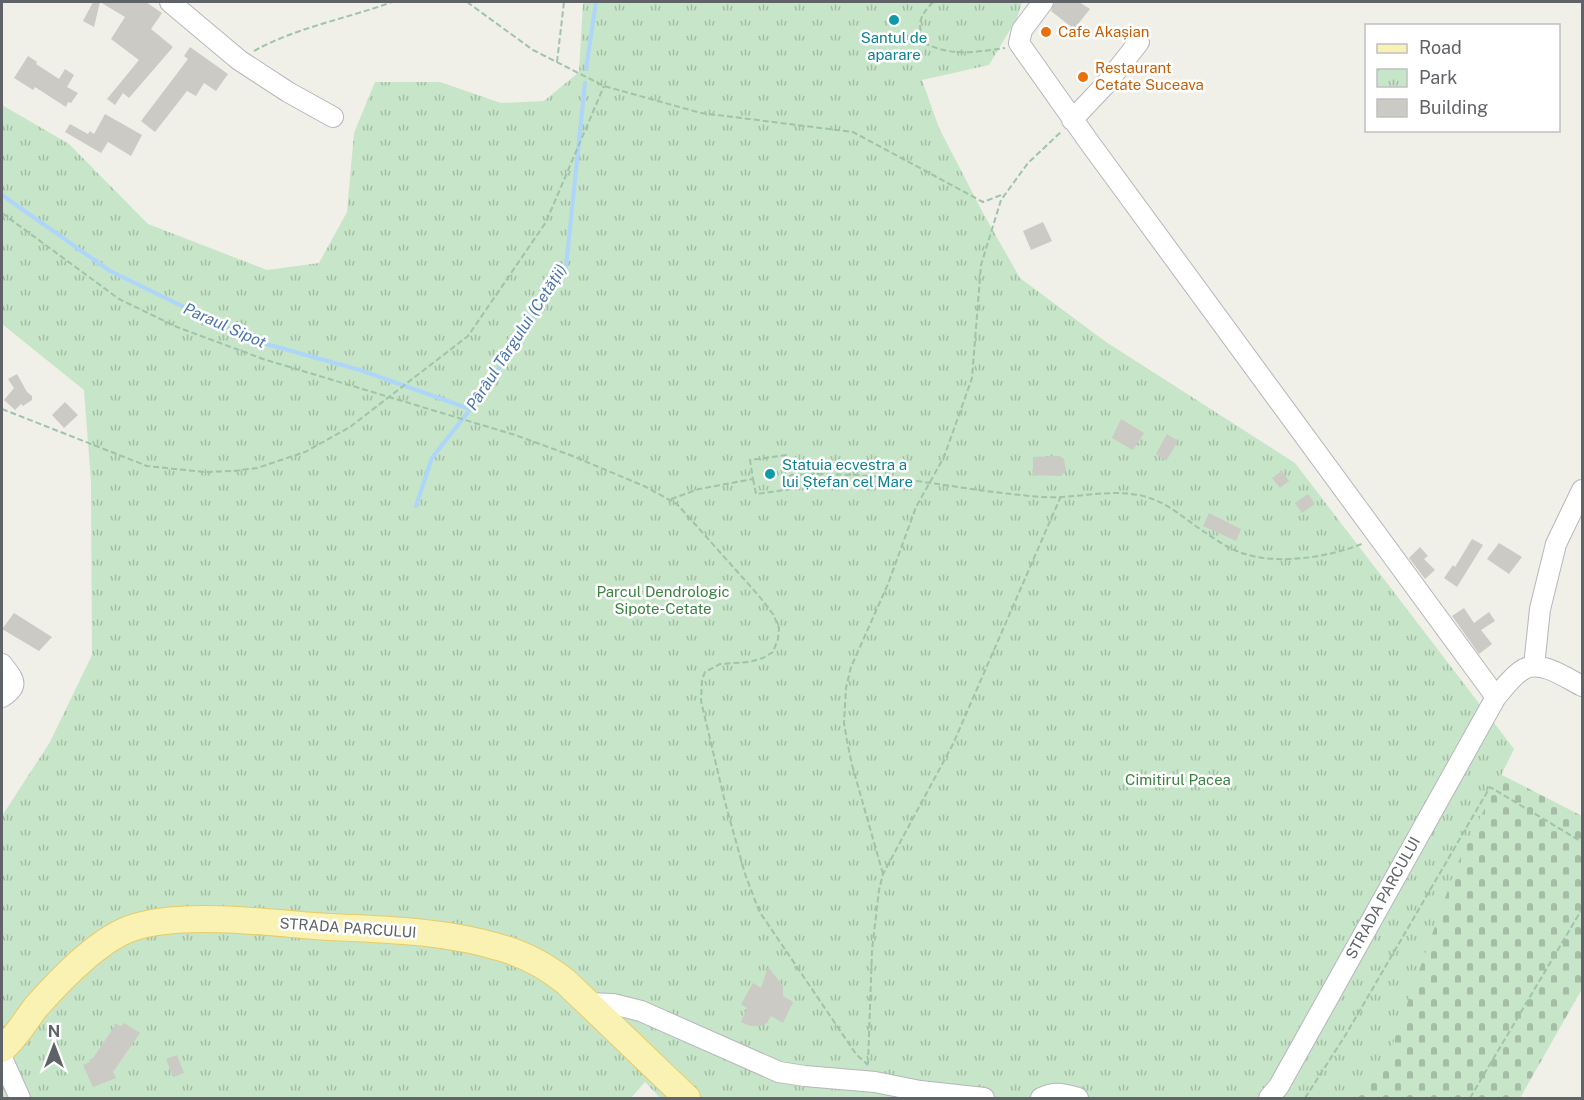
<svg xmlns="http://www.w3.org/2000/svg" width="1584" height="1100" font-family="'Public Sans',sans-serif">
	<defs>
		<pattern id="cemetery-stones" width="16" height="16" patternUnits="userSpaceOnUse" patternTransform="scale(1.5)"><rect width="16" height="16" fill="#c7e5c8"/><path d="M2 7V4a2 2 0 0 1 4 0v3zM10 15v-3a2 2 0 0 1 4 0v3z" fill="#a5bda6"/></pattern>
		<pattern id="park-tufts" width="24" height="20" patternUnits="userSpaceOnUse" patternTransform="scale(1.5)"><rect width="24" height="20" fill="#c7e5c8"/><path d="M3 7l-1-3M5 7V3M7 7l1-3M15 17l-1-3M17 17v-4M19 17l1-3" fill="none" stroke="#a5bda6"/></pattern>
	</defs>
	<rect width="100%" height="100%" fill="#f0efe8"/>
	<path fill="url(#cemetery-stones)" d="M1463 755 1582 816V989L1520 1098H1269Z"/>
	<path fill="url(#park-tufts)" d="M583 2H1022L1017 18 989 65 922 80 939 128 983 213 1020 278 1106 342 1295 463 1514 749 1457 865 1387 1060 1354 1098H660L645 1082 631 1098H2V816L50 742 92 655 91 482 84 390 2 324V105L69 144 148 224 267 270 319 263 347 212 354 133 375 82H440L501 103 544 101 579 72Z"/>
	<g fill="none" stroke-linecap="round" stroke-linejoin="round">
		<path stroke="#aed5fa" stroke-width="4" d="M586 69 596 2
			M2 195 110 271 252 340 360 370 470 409
			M416 506 432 458 479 398 566 267 585 83"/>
	</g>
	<path fill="#cccac4" d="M93 2H146L162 13 151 29 173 47 129 98 123 93 115 105 107 99 139 60 111 39 125 17 100 2 94 27 83 21Z
		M1055 2H1079L1090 9 1074 29 1051 11Z
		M190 47 228 74 216 91 204 83 196 96 187 91 155 132 141 121 188 59 184 56Z
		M28 56 37 62 36 64 59 79 65 69 74 75 67 87 78 93 71 103 68 102 66 107 35 87 33 90 14 78Z
		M105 114 142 135 131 156 108 142 101 153 65 132 70 124 88 134 90 131 94 134Z
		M1043 222 1052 241 1031 250 1023 231Z
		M17 374 27 392 32 396V400L23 406 21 404 15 410 4 400 14 388 8 379Z
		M65 402 78 415 64 428 52 415Z
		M1121 419 1144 433 1133 450 1112 438Z
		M1167 434 1178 441 1166 461 1156 454Z
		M1060 456 1064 459 1066 470 1061 476 1033 475V457Z
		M1282 471 1289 481 1280 488 1272 478Z
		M1308 494 1315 504 1302 513 1295 503Z
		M1209 513 1241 529 1236 541 1203 526Z
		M1472 539 1483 545 1457 587 1444 578 1453 565 1455 567Z
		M1499 543 1522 557 1509 574 1487 559Z
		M1420 547 1428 556 1424 559 1435 570 1425 579 1409 558Z
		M1464 608 1474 623 1489 612 1495 621 1481 630 1492 644 1479 654 1452 616Z
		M14 613 52 637 39 651 2 629Z
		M768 967 783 986V996L793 1002 783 1023 771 1016 767 1023 761 1026H750L741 1022 747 1008 741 1004 753 983 761 988Z
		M124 1023 140 1033 113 1072 116 1078 93 1087 83 1065 90 1062 89 1060 93 1058 116 1024 121 1027Z
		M177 1055 184 1073 173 1077 166 1059Z"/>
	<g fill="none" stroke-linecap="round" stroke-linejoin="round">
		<defs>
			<path id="minor" d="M170 2 239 60 288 92 333 117
				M1043 2 1022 30 1019 43 1089 142 1496 697
				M1072 120 1106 84 1139 42
				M2 664C13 679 21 685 2 697
				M1534 666 1540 609 1556 544 1582 490
				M587 1003 613 1004 641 1011 779 1072 805 1076 875 1082 920 1091 984 1098
				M2 1058 20 1098
				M1041 1098C1056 1091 1063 1094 1078 1098
				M1269 1098 1279 1086 1496 697C1504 688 1513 675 1524 669 1542 660 1566 678 1582 686"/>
			<path id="major" d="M2 1049C16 1038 25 1021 36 1007 60 980 96 942 129 929 177 911 263 922 314 926 375 930 439 929 498 947 524 954 546 966 566 982L687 1098"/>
		</defs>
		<use href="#minor" stroke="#b5b7bb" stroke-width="22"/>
		<use href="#major" stroke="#e9cb68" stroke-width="28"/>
		<path stroke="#9fc4ab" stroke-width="2" stroke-dasharray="6 3" stroke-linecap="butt" d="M467 2 533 50 604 86 701 113 853 132 983 202 1004 194
			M933 2C919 17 917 23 924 43 953 57 974 52 1005 48
			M254 51C297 27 346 19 392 2
			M557 62 564 2
			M2 213 119 299 177 327 263 359 515 435 570 455 644 486 677 504 759 596 773 614 779 628 778 639 773 652 763 658 749 662 720 664 705 672 702 680 701 701 725 802 745 874 759 911 856 1054 868 1065
			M2 409 147 466 204 472 233 471 257 468 305 452 350 427 468 336 546 222 604 86
			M753 479 756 494 792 489 790 475
			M671 499 699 489 753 479 750 460 787 455 790 475C832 473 875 475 917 481 959 487 1001 494 1043 497 1074 499 1107 489 1138 495 1162 499 1179 514 1197 527 1212 537 1228 549 1245 554 1280 565 1331 557 1364 543
			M883 874 852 765 847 741 844 723 846 688 851 667 888 584 916 507 944 457 972 378 981 265 1001 200 1028 163 1062 131
			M868 1064 872 950 879 890 883 874 953 744 1061 496
			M1305 1098 1345 1036 1490 787 1582 842
			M1470 1098 1582 909"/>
		<use href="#minor" stroke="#fff" stroke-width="20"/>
		<use href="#major" stroke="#faf2b3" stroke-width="26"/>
	</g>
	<g fill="#0f9aa8" stroke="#fff" stroke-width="2">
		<circle cx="894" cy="20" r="6"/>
		<circle cx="770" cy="474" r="6"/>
	</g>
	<g fill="#e8710a" stroke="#fff" stroke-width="2">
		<circle cx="1046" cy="32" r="6"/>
		<circle cx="1083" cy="77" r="6"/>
	</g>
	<g text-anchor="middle" stroke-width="5" stroke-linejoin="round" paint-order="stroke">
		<g font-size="15" fill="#c56008" stroke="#fff" text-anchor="start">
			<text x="1058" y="37">Cafe Akașian</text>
			<text x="1095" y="73">Restaurant<tspan x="1095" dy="17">Cetate Suceava</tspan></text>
		</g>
		<g font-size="15" fill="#0d838f" stroke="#fff">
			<text x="894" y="43">Santul de<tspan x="894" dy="17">aparare</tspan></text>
			<text x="782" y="470" text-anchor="start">Statuia ecvestra a<tspan x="782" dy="17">lui Ștefan cel Mare</tspan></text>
		</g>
		<g font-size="15" fill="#3b8241" stroke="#fff">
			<text x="663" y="597">Parcul Dendrologic<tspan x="663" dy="17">Sipote-Cetate</tspan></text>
			<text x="1178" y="785">Cimitirul Pacea</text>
		</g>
		<g font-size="15" fill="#5f6267" stroke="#fff">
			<text transform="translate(1383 898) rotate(-61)" y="5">STRADA PARCULUI</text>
			<text transform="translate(348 928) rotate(4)" y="5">STRADA PARCULUI</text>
		</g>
		<g font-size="16" font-style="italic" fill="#4b75ac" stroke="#fff">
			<text transform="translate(225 325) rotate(24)" y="6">Paraul Sipot</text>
			<text transform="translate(516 337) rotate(-57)" y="6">Pârâul Târgului (Cetății)</text>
		</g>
	</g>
	<rect width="1584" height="1100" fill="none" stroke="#5f6267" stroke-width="6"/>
	<rect x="1365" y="24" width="195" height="108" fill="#ffffff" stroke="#bfc0c2" stroke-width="1.5"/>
	<rect x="1377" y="44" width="30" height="9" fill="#faf2b3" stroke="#bfc0c2" stroke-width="1.5"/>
	<text x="1419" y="54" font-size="18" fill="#5f6267">Road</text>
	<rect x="1377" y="69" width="30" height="18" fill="url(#park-tufts)" stroke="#bfc0c2" stroke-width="1.5"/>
	<text x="1419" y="84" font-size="18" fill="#5f6267">Park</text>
	<rect x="1377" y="99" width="30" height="18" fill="#cccac4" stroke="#bfc0c2" stroke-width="1.5"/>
	<text x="1419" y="114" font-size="18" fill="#5f6267">Building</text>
	<g transform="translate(54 1046)" stroke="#ffffff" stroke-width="4.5" paint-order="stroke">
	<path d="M0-4.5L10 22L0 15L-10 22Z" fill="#5f6267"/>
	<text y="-9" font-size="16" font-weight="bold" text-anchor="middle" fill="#5f6267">N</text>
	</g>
</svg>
